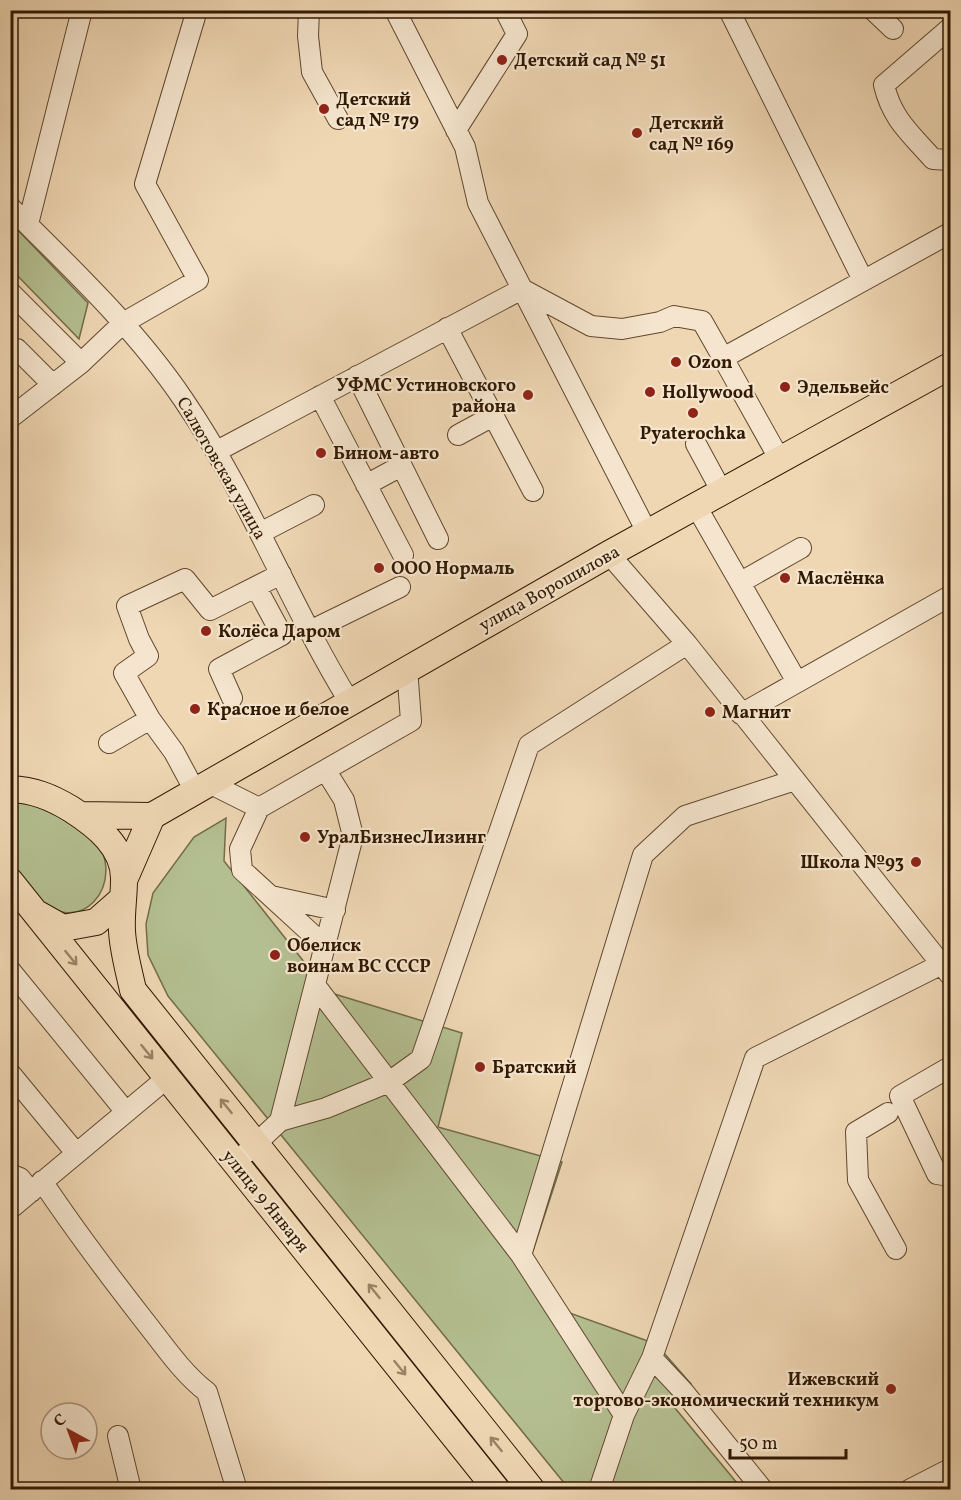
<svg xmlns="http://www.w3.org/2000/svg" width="961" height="1500" font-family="Vollkorn,serif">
	<rect width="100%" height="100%" fill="#efd7b4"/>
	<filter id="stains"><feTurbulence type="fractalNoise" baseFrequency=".00333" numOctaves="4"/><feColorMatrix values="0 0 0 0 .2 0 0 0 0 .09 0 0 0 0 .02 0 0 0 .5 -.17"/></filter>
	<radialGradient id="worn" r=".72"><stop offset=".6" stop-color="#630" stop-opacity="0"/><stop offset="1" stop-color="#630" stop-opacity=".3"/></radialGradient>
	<path fill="#b4bf91" stroke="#726c4a" stroke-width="1.5" d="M11 223 88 303 79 339 11 269Z
		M10 798C31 803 78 822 92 837 132 878 78 952 28 887 23 881 15 873 12 866 7 857 11 810 10 798Z
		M226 818 224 861 328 992 462 1033 438 1127 562 1162 530 1260 564 1311 656 1344 691 1384 670 1402 742 1489H569L168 996 148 955 146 924 153 893 194 837Z"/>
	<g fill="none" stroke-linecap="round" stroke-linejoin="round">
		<defs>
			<path id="minor" d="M309 10 308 36 312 72 338 119
				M395 10 465 147 478 203 648 534
				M729 10 863 280
				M873 10 893 29
				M950 28 884 85C892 119 910 133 933 159L950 160
				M456 130 517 34 505 10
				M10 207C71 268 135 328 183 399 248 494 289 603 349 701
				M28 224 82 10
				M10 292 81 363 123 323 198 280 145 184 197 10
				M447 328 533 491
				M17 349 53 385
				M357 376 438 539
				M320 396 403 555
				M10 418 81 363
				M458 435 493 416
				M696 444 722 492
				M217 451 522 289 591 326 622 329 660 322 674 316 702 321 723 358
				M780 460 723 358 950 233
				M366 485 401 466
				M696 506 797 682
				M260 533 314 505
				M609 554 687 644 950 975
				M741 582 801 548
				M310 631 400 587
				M232 698 219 669 282 635 256 587
				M741 714 950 596
				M150 719 124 673 148 656 139 639 127 606 185 579 210 610 281 574
				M109 743 150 719 174 752 195 791
				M209 783 259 808 411 721 407 668
				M259 808 240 849 242 870 325 946
				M271 896 335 910
				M10 970 126 1112
				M315 985 521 1255 624 1415
				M950 1067 900 1096 937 1174 950 1176
				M10 1073 76 1153
				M888 1113 856 1132 858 1180 896 1249
				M280 1121 353 836 344 800 326 771
				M246 1153 280 1121 326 1108 389 1082 421 1059 529 745 687 644
				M10 1174 20 1178 31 1192
				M42 1181C74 1229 108 1274 143 1319 163 1344 182 1373 207 1392L237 1490
				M10 1209 167 1078
				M521 1255 643 855 685 816 795 780
				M652 1358 683 1391 763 1490
				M118 1436 131 1490
				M10 1489 11 1490
				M599 1490 624 1415 652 1358 755 1058 942 964
				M909 1490 950 1469"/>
			<path id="major" d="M10 789C34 790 51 797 71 809 96 825 125 847 124 880 124 897 121 913 122 931 123 951 129 971 133 990L532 1490
				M80 815 152 816 609 554 950 366
				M125 878 152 816
				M10 881 497 1490
				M38 914 63 928 96 922 121 900"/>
		</defs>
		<use href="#minor" stroke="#60482e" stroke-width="22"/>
		<use href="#major" stroke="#311902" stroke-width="28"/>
		<use href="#minor" stroke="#f5e5ce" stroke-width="20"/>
		<use href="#major" stroke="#efd7b4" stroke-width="26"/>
	</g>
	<defs><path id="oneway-shaft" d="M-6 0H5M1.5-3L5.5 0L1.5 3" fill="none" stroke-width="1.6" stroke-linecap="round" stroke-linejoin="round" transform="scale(1.5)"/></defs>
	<g stroke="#9a8264">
		<use href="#oneway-shaft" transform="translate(71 958) rotate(51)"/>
		<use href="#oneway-shaft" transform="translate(147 1052) rotate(51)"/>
		<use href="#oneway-shaft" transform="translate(226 1106) rotate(-129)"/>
		<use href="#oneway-shaft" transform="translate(374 1291) rotate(-129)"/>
		<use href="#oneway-shaft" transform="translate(400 1368) rotate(51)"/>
		<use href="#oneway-shaft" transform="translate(496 1444) rotate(-129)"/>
	</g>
	<g fill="#8f2418" stroke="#f5e5ce" stroke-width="2">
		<circle cx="502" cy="60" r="6"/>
		<circle cx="324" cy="109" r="6"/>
		<circle cx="637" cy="133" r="6"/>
		<circle cx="676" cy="362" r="6"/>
		<circle cx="785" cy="387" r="6"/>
		<circle cx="650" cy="392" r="6"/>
		<circle cx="528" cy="395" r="6"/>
		<circle cx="693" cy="413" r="6"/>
		<circle cx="321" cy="453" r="6"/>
		<circle cx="379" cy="568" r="6"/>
		<circle cx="785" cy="578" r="6"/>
		<circle cx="206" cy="631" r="6"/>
		<circle cx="195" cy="709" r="6"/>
		<circle cx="710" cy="712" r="6"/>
		<circle cx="305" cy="837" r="6"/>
		<circle cx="916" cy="862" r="6"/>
		<circle cx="275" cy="955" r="6"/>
		<circle cx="480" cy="1067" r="6"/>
		<circle cx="891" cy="1389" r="6"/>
	</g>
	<g text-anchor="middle" stroke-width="4.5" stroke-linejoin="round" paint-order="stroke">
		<g font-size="18" font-weight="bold" fill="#311902" stroke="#f5e5ce" text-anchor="start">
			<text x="514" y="66">Детский сад № 51</text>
			<text x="336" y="105">Детский<tspan x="336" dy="21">сад № 179</tspan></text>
			<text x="649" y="129">Детский<tspan x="649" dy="21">сад № 169</tspan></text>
			<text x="688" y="368">Ozon</text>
			<text x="516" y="391" text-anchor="end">УФМС Устиновского<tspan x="516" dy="21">района</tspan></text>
			<text x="797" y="393">Эдельвейс</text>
			<text x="662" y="398">Hollywood</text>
			<text x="693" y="439" text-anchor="middle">Pyaterochka</text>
			<text x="333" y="459">Бином-авто</text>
			<text x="391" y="574">ООО Нормаль</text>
			<text x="797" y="584">Маслёнка</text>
			<text x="218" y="637">Колёса Даром</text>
			<text x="207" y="715">Красное и белое</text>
			<text x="722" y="718">Магнит</text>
			<text x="317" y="843">УралБизнесЛизинг</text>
			<text x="904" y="868" text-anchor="end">Школа №93</text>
			<text x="287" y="951">Обелиск<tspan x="287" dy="21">воинам ВС СССР</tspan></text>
			<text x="492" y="1073">Братский</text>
			<text x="879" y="1385" text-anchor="end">Ижевский<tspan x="879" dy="21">торгово-экономический техникум</tspan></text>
		</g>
		<g font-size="18" fill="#311902" stroke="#f5e5ce">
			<text transform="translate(222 468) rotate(60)" y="6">Салютовская улица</text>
			<text transform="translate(549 588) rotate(-29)" y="6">улица Ворошилова</text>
			<text transform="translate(266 1201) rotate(51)" y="6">улица 9 Января</text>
		</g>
	</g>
	<rect width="961" height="1500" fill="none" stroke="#efd7b4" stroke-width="36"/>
	<rect x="12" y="12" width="937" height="1476" fill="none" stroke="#311902" stroke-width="3"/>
	<rect x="18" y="18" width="925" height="1464" fill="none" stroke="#311902" stroke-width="1.5"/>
	<g transform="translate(69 1431) rotate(319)"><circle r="28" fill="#f5e5ce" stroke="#a7937c" stroke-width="1.5"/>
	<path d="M0-4.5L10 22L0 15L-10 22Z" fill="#8f2418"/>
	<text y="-9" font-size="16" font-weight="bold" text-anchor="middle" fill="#311902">С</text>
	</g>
	<path d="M730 1449v9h116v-9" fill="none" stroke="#311902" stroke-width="3"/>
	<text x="739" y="1449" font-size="18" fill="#311902" stroke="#f5e5ce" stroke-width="4.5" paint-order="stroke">50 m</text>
	<rect width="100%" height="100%" filter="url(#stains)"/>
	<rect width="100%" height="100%" fill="url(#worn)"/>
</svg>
